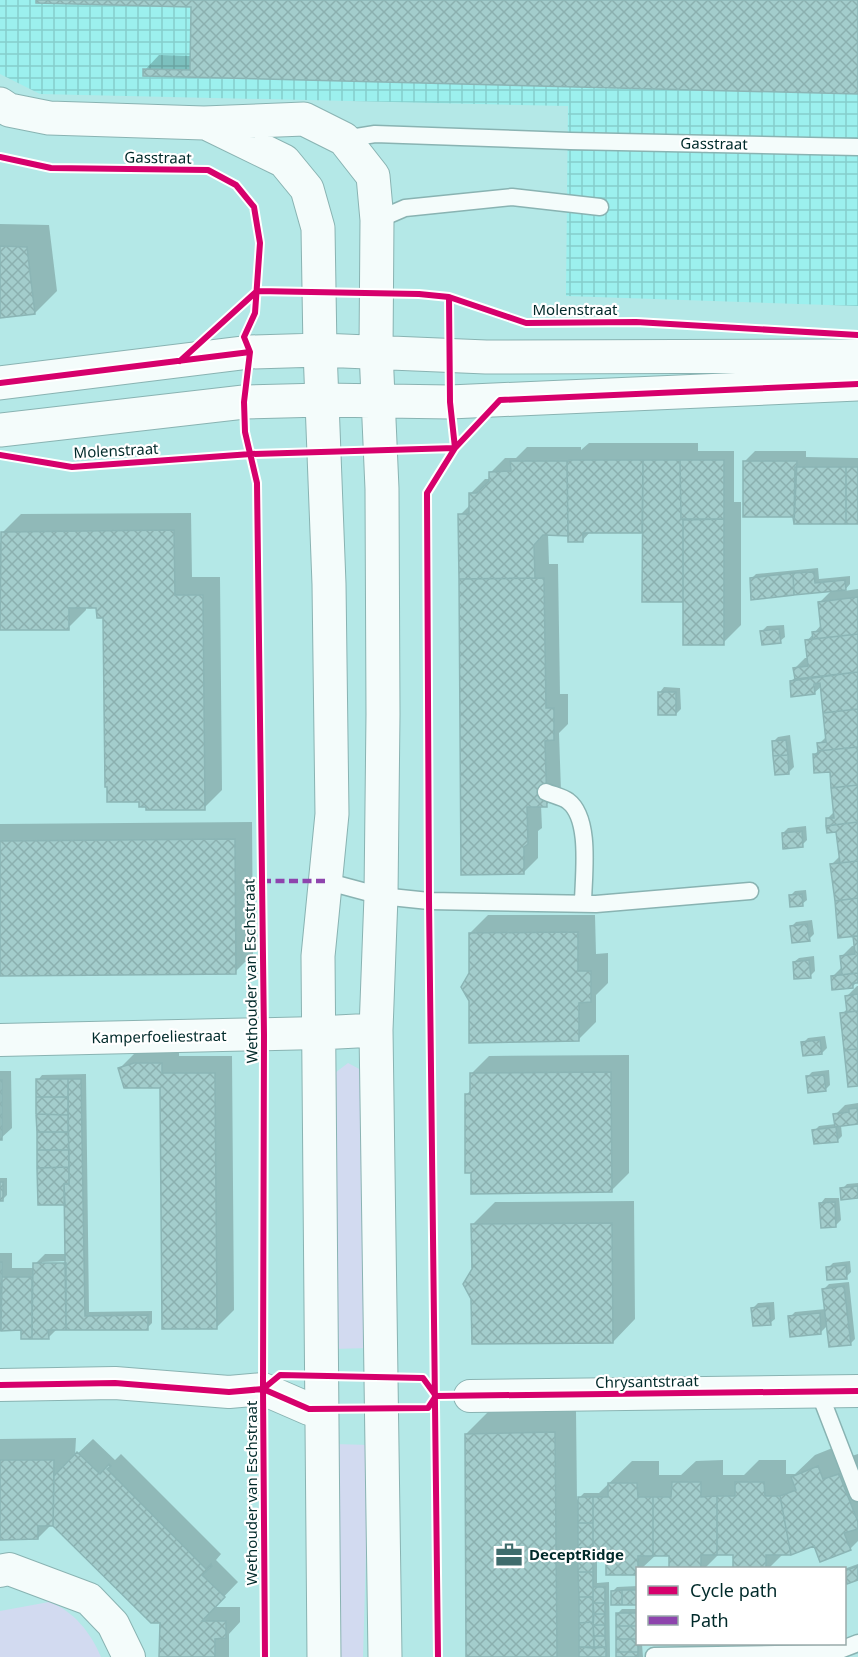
<svg xmlns="http://www.w3.org/2000/svg" width="858" height="1657" font-family="'Noto Sans',sans-serif">
	<defs>
		<pattern id="industrial-grid" width="8" height="8" patternUnits="userSpaceOnUse" patternTransform="scale(1.5)"><rect width="8" height="8" fill="#9cf0ee"/><path d="M0 4h8M4 0v8" fill="none" stroke="#85cecc"/></pattern>
		<pattern id="building-cross-hatch" width="8" height="8" patternUnits="userSpaceOnUse" patternTransform="scale(1.5)"><rect width="8" height="8" fill="#a3cdcc"/><path d="M0 0l8 8M0 8l8-8" fill="none" stroke="#8bb0af"/></pattern>
	</defs>
	<rect width="100%" height="100%" fill="#b4e8e7"/>
	<path fill="url(#industrial-grid)" d="M0 0H858V306L566 296 568 106 40 94 0 74Z"/>
	<path fill="#d2daf0" d="M348 1063 363 1071 369 1348 332 1349 331 1076Z
		M334 1444 369 1445 363 1657H333Z
		M49 1602C74 1611 91 1633 101 1657H0V1611Z"/>
	<path fill="#0003" fill-rule="evenodd" d="M38 0H858V93L145 70 159 55 192 56 193 6Z
		M0 224 49 225 57 291 35 313 0 317Z
		M589 443H698V451H734V502H741V625L723 643 685 600 643 532 591 531 582 541 569 532 548 534 549 564H558L560 694H568V724L559 733 561 791 546 805H541L542 828 538 831V858L524 872 463 873 460 515 470 505V494L485 479H491V472L505 458H516L527 447H581V450Z
		M755 451H806V457L858 458V523L744 462Z
		M191 513 192 577H220L222 790 204 808 147 805 109 785 104 617 98 606H86V610L68 628 0 629V543H3V532L21 514Z
		M818 568 819 579 850 576V584L844 591 858 589V981L853 986 832 977 842 967 841 957 852 946H856L832 864 840 856 838 831 827 819 835 811 831 770 814 755 819 750V744L827 736 822 686 814 693 791 681 796 677 795 668 805 658H808L807 641 822 624 820 602 832 590 751 579 756 574ZM811 676H814L815 686H812Z
		M784 625 785 637 780 641 762 631 767 626Z
		M664 687 680 688 681 709 676 714 660 692Z
		M790 735 794 767 789 772 774 741 778 737Z
		M252 822 253 954 235 972 0 974V824Z
		M806 826 807 840 802 845 783 833 788 828Z
		M806 890 807 900 802 904 790 896 795 891Z
		M488 915H595L596 954 608 953V983L596 995V1022L578 1040 471 974 470 933Z
		M812 920 814 934 809 939 791 927 796 922Z
		M814 956 815 971 810 976 794 962 799 958Z
		M855 986H858V1085L842 1014 848 1008 847 996 857 986Z
		M825 1036 827 1048 822 1053 803 1043 808 1038Z
		M179 1045V1056H232L234 1310 216 1328 162 1086 120 1068 138 1050Z
		M629 1055V1173L611 1191 472 1171 466 1095 471 1090V1074L489 1056Z
		M829 1070 830 1085 826 1089 807 1077 812 1072Z
		M0 1071H11L12 1128 0 1139Z
		M86 1074 89 1312 152 1311V1323L147 1328 57 1329 48 1338H23V1329H0V1253H12V1268H35V1264L45 1254H67L66 1203 38 1080 42 1075ZM68 1261V1264L42 1265V1262Z
		M858 1103V1123L841 1125 842 1136 837 1141 814 1131 819 1126 836 1124 835 1115 845 1105Z
		M0 1178H7V1195L2 1200H0Z
		M858 1183V1197L842 1189 847 1184Z
		M825 1198H839L841 1220 836 1225 821 1203Z
		M634 1201 635 1319 613 1342 473 1269 472 1225 495 1202Z
		M850 1261 851 1272 846 1277 828 1268 833 1263Z
		M849 1282 855 1339 850 1344 828 1325 821 1332 790 1317 795 1312 826 1309 824 1289 829 1284Z
		M774 1302 775 1319 770 1323 753 1308 758 1303Z
		M576 1411 577 1500 584 1493H599L632 1461H659V1475H681L696 1461 723 1460V1475H744L759 1460H786V1474H795L815 1455 840 1445 845 1458 858 1454V1541L850 1549 815 1544 783 1554 769 1568H734V1554H719L705 1568H670V1554H657L642 1568H638L608 1556H597V1583L609 1582 610 1657H468L466 1434 488 1412Z
		M76 1438 75 1456 93 1439 115 1460 121 1454 221 1554 216 1560 238 1582 214 1607H240V1622L229 1634V1657H160L162 1621 53 1525H51L38 1538H0V1439Z
		M858 1564V1579L844 1584V1569Z
		M638 1586V1603L612 1592 617 1587Z
		M622 1609H638V1644H642L643 1657H618L617 1614Z"/>
	<path fill="url(#building-cross-hatch)" stroke="#8bb5b5" stroke-width="1.5" d="M36 0H858V94L143 76V69L190 70 191 7 36 3Z
		M0 246 27 247 35 314 0 318Z
		M569 460H643L642 533H583V542H568L567 463Z
		M643 460H680L681 519 683 520V602H642Z
		M680 460H724V519H681Z
		M510 461H567L568 536 543 535 534 545 535 578 459 579 458 514H469V493H477L489 481V472L511 471Z
		M743 461H797L794 524 793 517H743Z
		M795 467H846V524H794Z
		M846 467H858V524H846Z
		M724 519V645H683V520Z
		M174 530 175 595H203L205 810H146V807H139V802H107V787H105L103 618H97L96 608H69V630H0L1 532Z
		M814 572 815 583 845 580 846 590 794 595 793 573Z
		M793 573 794 595 751 600 750 578Z
		M544 578 546 708H554V740L545 741 547 807H527L528 844 524 847V874L461 875 459 579Z
		M858 597V634L813 639 812 632 821 631 818 602Z
		M779 629 781 643 762 645 760 631Z
		M858 634V672L795 679 793 668 808 666 805 640Z
		M858 672V709L823 713 820 683 814 684 815 694 791 697 790 681Z
		M658 692H676V715H658Z
		M858 709V747L818 751 817 743 826 742 823 713Z
		M786 740 788 755 773 756 772 741Z
		M858 747V785L831 788 830 772 814 773 813 754H818V751Z
		M788 755 789 774 775 775 773 756Z
		M858 785V822L826 826V818H834L831 788Z
		M858 822V861L840 863 836 832 827 833 826 826Z
		M802 831 803 847 783 849 782 833Z
		M235 839 236 974 0 976V841Z
		M858 861V898L835 901 830 864Z
		M802 894 803 906 790 907 789 895Z
		M858 898V936L838 938 835 901Z
		M807 924 810 941 792 943 790 926Z
		M578 932V971H591V1002L579 1003V1041L469 1043V1001L461 987 469 973V933Z
		M853 936H858V973L842 975 840 956 855 954Z
		M809 960 811 978 794 979 793 962Z
		M858 973V983H853V988L832 990 831 976Z
		M858 994V1011L847 1012 845 996Z
		M858 1011V1049L844 1050 840 1013Z
		M820 1040 822 1054 803 1056 801 1042Z
		M858 1049V1086L848 1087 844 1050Z
		M134 1063H162V1073H215L217 1329H162L160 1088H124L118 1068Z
		M611 1072 612 1192 471 1194V1173H465V1094H470V1073Z
		M824 1075 826 1091 808 1093 806 1076Z
		M36 1079H68V1097H36Z
		M68 1079H81L85 1316 148 1315V1330H66L64 1184H69Z
		M0 1080H2V1140H0Z
		M36 1097H68V1115L36 1114Z
		M858 1108V1124L835 1127 833 1114 849 1112V1109Z
		M36 1114 68 1115V1132H37Z
		M836 1127 838 1142 814 1144 812 1130Z
		M37 1132H68L69 1150H37Z
		M37 1150H69V1167L37 1168Z
		M69 1167V1184H64L65 1205H38L37 1168Z
		M0 1182H3V1201H0Z
		M858 1186V1198L841 1200 840 1188Z
		M835 1202 836 1227 821 1228 819 1203Z
		M612 1223 613 1343 472 1344 471 1299 463 1284 472 1269 471 1224Z
		M0 1262H2V1277L0 1331Z
		M33 1263H66V1330H48L49 1339H32Z
		M846 1265 847 1279 827 1280 826 1267Z
		M2 1277H32V1339H21V1330L1 1331Z
		M844 1286 851 1345 829 1347 822 1289Z
		M769 1306 771 1325 753 1326 751 1308Z
		M820 1313 821 1334 790 1337 788 1316Z
		M555 1432 557 1657H466L465 1434Z
		M77 1452 100 1474 109 1464 111 1466 107 1469 206 1569 211 1564 212 1566 202 1575 225 1597 202 1621H226V1638L215 1639V1657H159L160 1623H151L53 1526 54 1476Z
		M0 1460H54L53 1526H38V1539L0 1540Z
		M818 1466 823 1479 839 1474 858 1522V1529L844 1533 851 1550 820 1562 814 1546 791 1555 780 1496 796 1490 791 1477Z
		M672 1482H701V1497L717 1496V1555H701V1568H669V1556H653V1497H671Z
		M735 1482H764L765 1496H780L791 1555H766V1568H733V1555H717V1496H735Z
		M608 1483H637L638 1497H653V1556H638V1575H606V1557H593V1497H608Z
		M578 1497H593V1523H578Z
		M578 1523H593V1547L578 1548Z
		M593 1547V1572H578V1548Z
		M858 1566V1580L847 1584 844 1571Z
		M578 1572H593V1597H579Z
		M593 1587H605V1603H593Z
		M622 1590V1605H611V1591Z
		M622 1590H638V1605H622Z
		M579 1597H593V1622L579 1623Z
		M593 1603H605V1614H594Z
		M616 1613H638V1626H616Z
		M594 1614H605V1625H593Z
		M593 1622 594 1648 579 1647V1623Z
		M593 1625H605V1636H594Z
		M616 1626H638V1639H616Z
		M594 1636H605L606 1647 594 1648Z
		M616 1639H638V1652H616Z
		M579 1647H606V1657H579Z
		M616 1652H638V1657H616Z"/>
	<g fill="none" stroke-linecap="round" stroke-linejoin="round">
		<defs>
			<path id="lane" d="M344 139 375 134 570 141 858 147
				M377 220 405 208 512 197 600 207
				M546 792C553 795 563 797 568 801 592 819 583 878 583 904
				M325 881 381 896 429 901 596 904 750 891
				M819 1392 858 1493
				M654 1656 832 1653 858 1643"/>
			<path id="street" d="M0 1040 318 1033
				M0 1385 115 1383 229 1392 263 1389 309 1409H322
				M470 1396 858 1391
				M0 1571 9 1569 89 1599 113 1624 129 1657"/>
			<path id="secondary" d="M0 104 9 110 49 118 204 123 304 119 344 139 373 176 377 220 376 351 382 489 383 714 381 896 376 1030 385 1657
				M208 124 284 161 307 189 318 228 320 350 329 584 332 814 318 956 324 1657
				M0 383 250 352 320 350 486 357 858 356
				M0 430 244 402 323 400 450 402 858 384
				M318 1033 376 1030"/>
		</defs>
		<use href="#lane" stroke="#89b3b2" stroke-width="19"/>
		<use href="#street" stroke="#89b3b2" stroke-width="34"/>
		<use href="#secondary" stroke="#89b3b2" stroke-width="35"/>
		<use href="#lane" stroke="#f4fcfb" stroke-width="16"/>
		<use href="#street" stroke="#f4fcfb" stroke-width="32"/>
		<use href="#secondary" stroke="#f4fcfb" stroke-width="33"/>
		<path stroke="#8e44ad" stroke-width="4.5" stroke-dasharray="9 4.5" stroke-linecap="butt" d="M262 881H325"/>
		<defs>
			<path id="cycleway" d="M0 157 51 168 208 170 236 185 254 207 260 243 255 313 244 337 250 352 244 402 245 432 257 483 264 1035 263 1389 265 1657
				M180 361 257 291 419 294 449 297 526 323 636 322 858 335
				M0 383 250 352
				M0 455 72 467 251 454 455 448 500 400 858 384
				M0 1385 115 1383 229 1392 263 1389 309 1409 428 1408 436 1396
				M263 1389 280 1375 423 1378 436 1396
				M436 1396 858 1391
				M438 1657 429 901 427 493 455 448 450 402 449 297"/>
		</defs>
		<use href="#cycleway" stroke="#fff" stroke-width="10"/>
		<use href="#cycleway" stroke="#d6006c" stroke-width="6"/>
	</g>
	<defs>
		<symbol id="office-bare" viewBox="-9 -9 18 18"><path d="M-6-3h4V-5.5h4V-3h4V5H-6ZM-1-4.5V-3h2v-1.5ZM-6 0V1H6V0Z" fill="#3f6c6c" stroke="#fff" stroke-width="2.5" paint-order="stroke"/></symbol>
	</defs>
	<g fill-rule="evenodd">
		<use href="#office-bare" x="490" y="1536" width="38" height="38"/>
	</g>
	<g text-anchor="middle" stroke-width="4.5" stroke-linejoin="round" paint-order="stroke">
		<g font-size="15" fill="#002a2a" stroke="#fff">
			<text transform="translate(714 144) rotate(1)" y="5">Gasstraat</text>
			<text transform="translate(158 158) rotate(1)" y="5">Gasstraat</text>
			<text x="575" y="315">Molenstraat</text>
			<text transform="translate(116 451) rotate(-3)" y="5">Molenstraat</text>
			<text transform="translate(251 971) rotate(-91)" y="5">Wethouder van Eschstraat</text>
			<text transform="translate(159 1037) rotate(-1)" y="5">Kamperfoeliestraat</text>
			<text transform="translate(647 1382) rotate(-1)" y="5">Chrysantstraat</text>
			<text transform="translate(252 1493) rotate(-90)" y="5">Wethouder van Eschstraat</text>
		</g>
		<g font-size="15" font-weight="bold" fill="#002a2a" stroke="#fff" text-anchor="start">
			<text x="529" y="1560">DeceptRidge</text>
		</g>
	</g>
	<rect x="636" y="1567" width="210" height="78" fill="#ffffff" stroke="#99aaaa" stroke-width="1.5"/>
	<rect x="648" y="1586" width="30" height="9" fill="#d6006c" stroke="#99aaaa" stroke-width="1.5"/>
	<text x="690" y="1597" font-size="18" fill="#002a2a">Cycle path</text>
	<rect x="648" y="1616" width="30" height="9" fill="#8e44ad" stroke="#99aaaa" stroke-width="1.5"/>
	<text x="690" y="1627" font-size="18" fill="#002a2a">Path</text>
</svg>
